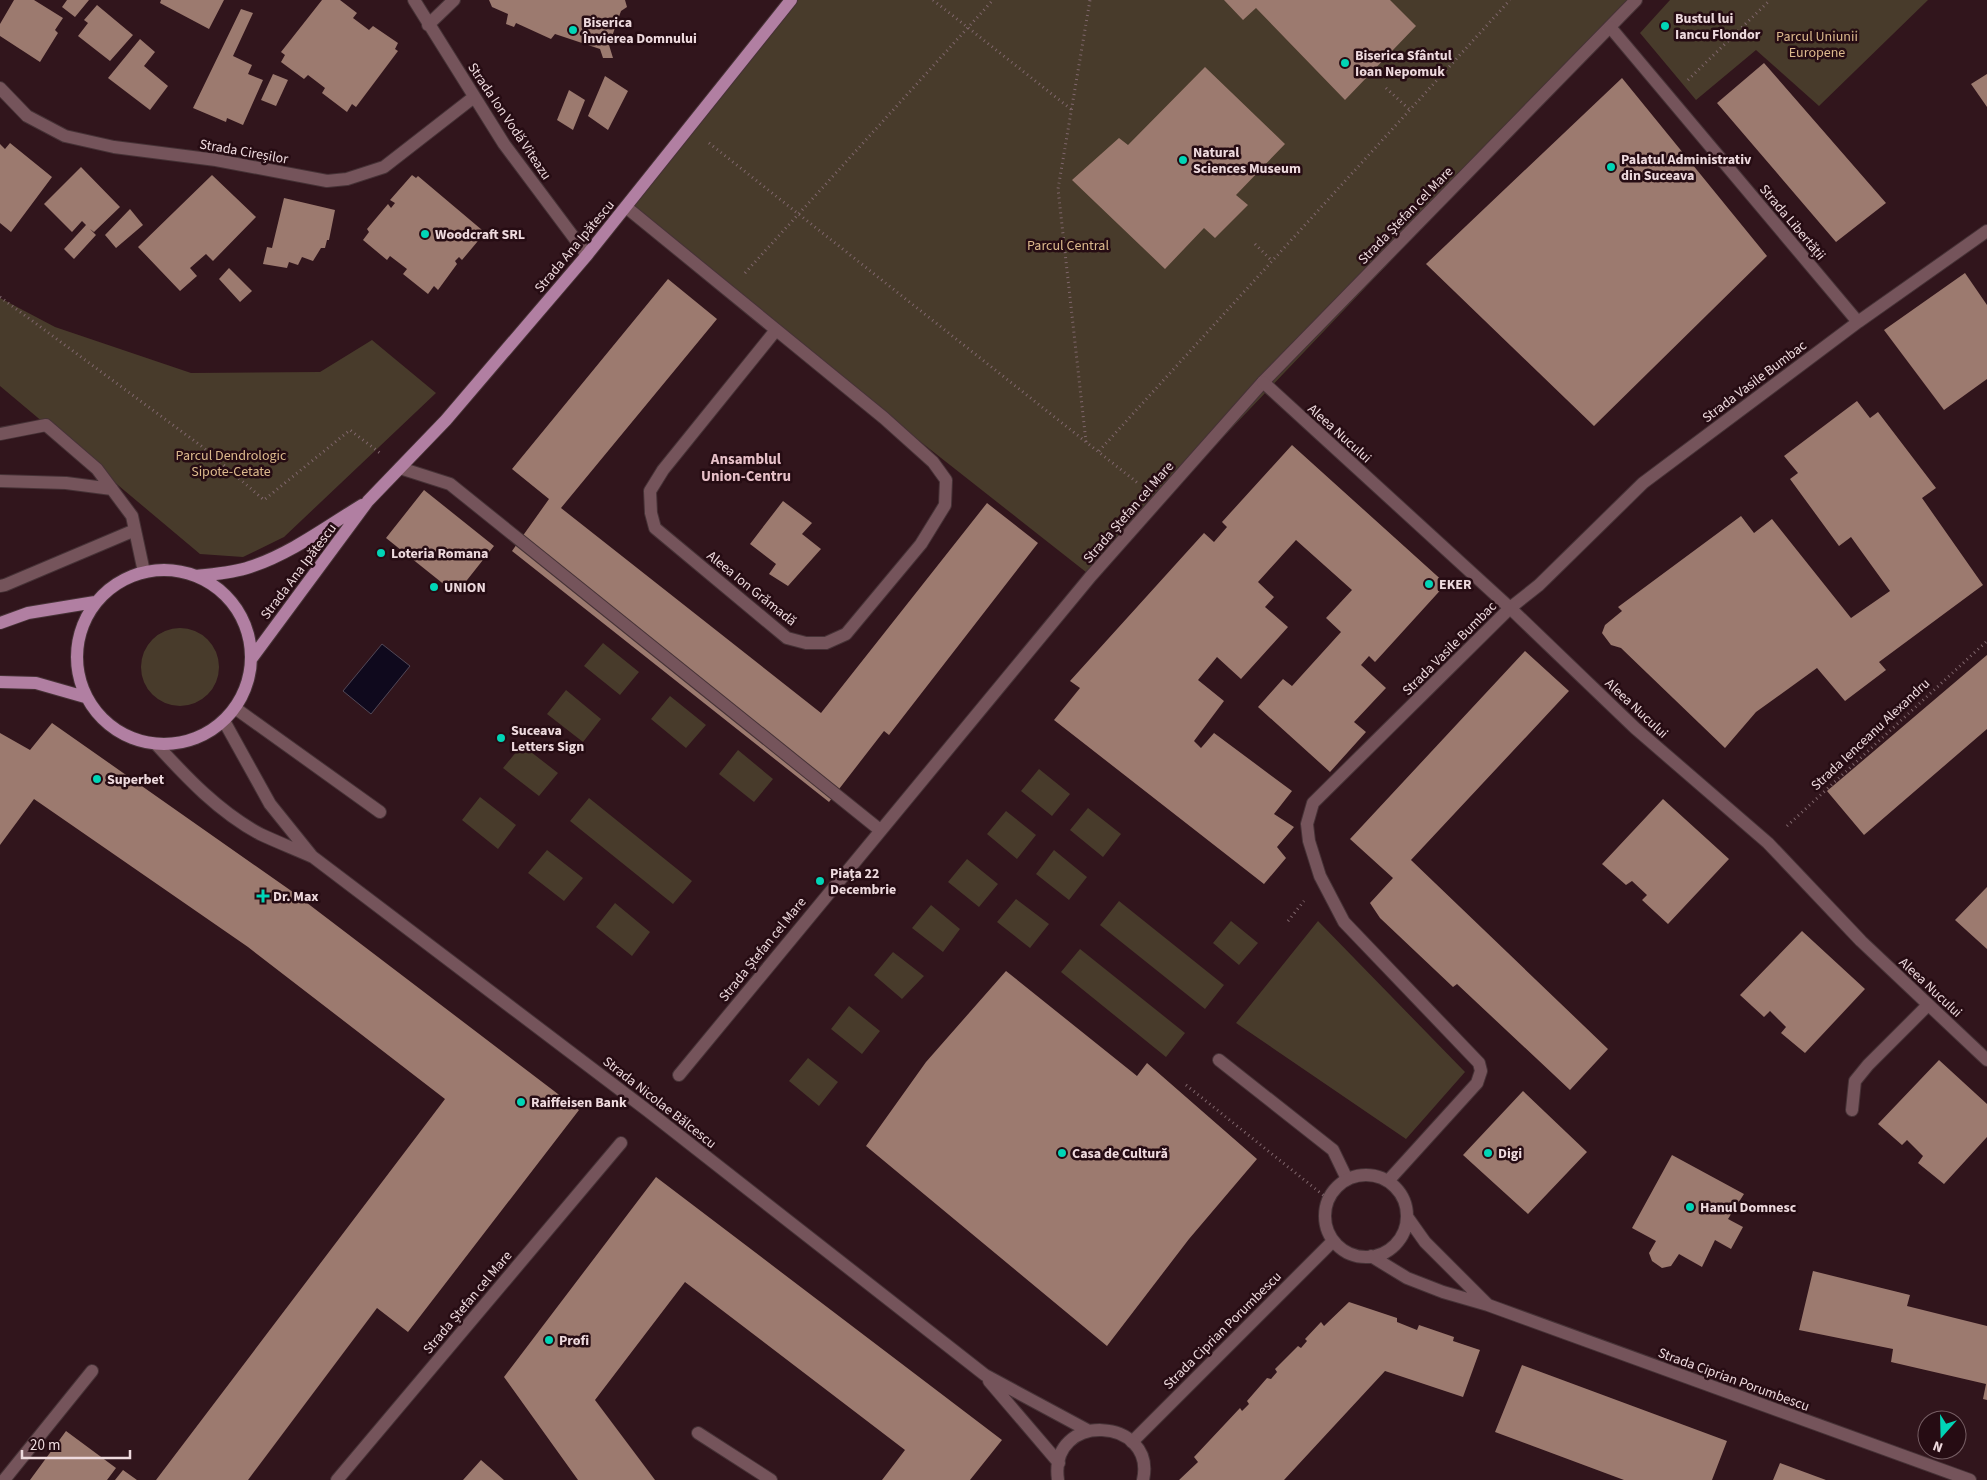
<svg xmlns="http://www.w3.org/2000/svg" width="1987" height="1480" font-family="'Source Sans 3',sans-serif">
	<rect width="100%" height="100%" fill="#31151c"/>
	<path fill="#483b2b" d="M791 0H1639L1091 576 729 291 626 207Z
		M1670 0H1928L1819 106 1756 50 1696 100 1640 33Z
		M0 298 55 327 191 373 320 372 372 340 436 393 284 537 243 557 200 554 0 386Z
		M141 667a39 39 0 1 1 78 0a39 39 0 1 1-78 0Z
		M603 643 639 672 620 695 584 666Z
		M566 690 601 719 583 742 547 714Z
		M670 696 706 725 686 748 651 719Z
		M522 745 558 773 539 796 503 768Z
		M738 750 773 779 754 802 719 774Z
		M1039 769 1070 794 1052 816 1021 791Z
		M480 797 516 825 498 849 462 820Z
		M589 798 692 881 673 904 570 821Z
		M1088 808 1121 834 1103 857 1070 830Z
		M1006 811 1036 835 1017 859 987 834Z
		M547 850 583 878 564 901 528 873Z
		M1054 850 1087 877 1069 900 1036 874Z
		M967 859 998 884 979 907 948 882Z
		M1016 899 1049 924 1030 948 997 922Z
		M1119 901 1224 985 1205 1009 1100 925Z
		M615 903 650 932 632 956 596 927Z
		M931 905 960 929 943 952 912 928Z
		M1231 921 1258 943 1239 965 1213 943Z
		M1318 921 1465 1072 1406 1139 1236 1023Z
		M1080 949 1185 1033 1166 1057 1061 972Z
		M893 952 924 976 902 999 874 975Z
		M849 1006 880 1031 862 1054 831 1029Z
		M808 1058 838 1082 819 1106 789 1081Z"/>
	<path fill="#0f091d" stroke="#524857" d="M382 644 410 666 371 714 343 691Z"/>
	<path fill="#9c7a6f" d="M14 0H34L63 18 55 30 58 33 40 62 0 36V24Z
		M67 0H89L75 17 62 7Z
		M161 0H224L209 29 160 3Z
		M322 0H340L357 13 353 18 369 30 373 26 398 43 395 49 398 51 356 107 352 104 347 112 322 93 325 88 308 75 304 79 281 62 285 55 281 52Z
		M489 0H625L627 7 621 11 609 45 613 58H603L600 49 555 34 551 39 516 23 514 27 506 24 508 14 492 7Z
		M1224 0H1390L1416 26 1345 100 1256 8 1243 20Z
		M97 5 133 35 110 61 78 36 88 23 84 20Z
		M241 9 253 13 233 56 252 65 248 74 263 80 243 125 227 118 226 122 193 108Z
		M140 39 155 52 144 66 168 86 150 110 108 78Z
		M1764 63 1886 203 1836 242 1717 103Z
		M1205 67 1285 144 1236 195 1248 205 1215 238 1204 228 1165 269 1072 180 1119 138 1128 145Z
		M273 74 288 80 276 106 261 100Z
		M1987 74V107L1971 84Z
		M605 76 628 91 608 130 588 116Z
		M1622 78 1767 256 1594 426 1426 264Z
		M569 90 585 100 573 130 557 120Z
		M10 143 52 177 11 232 0 223V144L5 149Z
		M81 167 120 207 94 232 90 229 96 235 74 259 64 249 86 225 82 221 72 232 44 204Z
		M212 175 256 217 213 261 206 254 190 268 197 276 180 291 138 247Z
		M412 175 416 178 418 176 482 230 480 232 483 235 462 260 459 257 455 261 457 264 438 290 434 286 428 294 403 274 407 269 390 256 387 260 363 240 369 232 367 229 388 204 391 208 395 203 390 200Z
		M284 198 335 210 329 240H327L325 248H321L313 261 302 257 298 265 289 262 287 268 263 264 267 247 272 248Z
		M130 209 143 225 116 248 105 235Z
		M229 268 252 291 240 302 219 279Z
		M1965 273 1987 305V379L1944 410 1884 330Z
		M668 279 717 319 561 508 821 713 987 503 1038 543 889 735 884 731 829 802 512 551 549 499 512 469Z
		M1857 401 1870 418 1878 412 1936 488 1922 498 1983 585 1879 662 1886 670 1845 701 1817 668 1756 712 1725 748 1621 648 1611 645 1602 633 1605 625 1622 611 1618 607 1741 516 1754 533 1772 519 1851 618 1890 591 1851 537 1839 546 1790 479 1798 473 1784 456Z
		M1292 445 1446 584 1375 662 1369 656 1361 665 1386 688 1354 722 1366 732 1330 772 1258 707 1283 679 1292 686 1341 632 1326 618 1352 590 1296 540 1258 582 1274 597 1265 607 1288 627 1241 679 1217 657 1198 680 1224 701 1194 741 1201 748 1214 733 1292 791 1274 814 1294 827 1277 847 1286 858 1264 884 1054 720 1080 688 1070 681 1204 533 1214 542 1227 527 1222 522Z
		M424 490 494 546 456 594 386 538Z
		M783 501 812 523 802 534 821 549 788 586 769 574 776 564 750 544Z
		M1525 651 1569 691 1411 860 1608 1049 1570 1090 1457 984 1453 987 1380 918 1370 903 1393 878 1350 839Z
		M1987 655V729L1864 835 1827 791Z
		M52 723 290 890 579 1110 408 1332 377 1308 248 1480H156L445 1099 248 947 34 799 0 845V733L30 750Z
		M1663 799 1729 859 1668 924 1642 900 1647 895 1632 881 1626 885 1602 864Z
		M1987 887V949L1955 920Z
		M1802 931 1865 989 1805 1053 1781 1033 1786 1027 1770 1011 1764 1017 1740 995Z
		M1006 971 1137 1076 1147 1063 1257 1159 1189 1239 1107 1346 866 1146 926 1062Z
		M1939 1060 1987 1104V1137L1944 1184 1918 1163 1923 1156 1907 1140 1902 1145 1878 1124Z
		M1523 1091 1587 1152 1528 1214 1463 1155Z
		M1672 1155 1744 1194 1728 1219 1743 1227 1731 1249 1715 1240 1702 1267 1679 1254 1671 1266 1662 1268 1652 1261 1649 1253 1656 1241 1632 1228Z
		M656 1177 1002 1440 970 1480H882L905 1450 685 1282 595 1400 655 1480H578L504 1377Z
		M1813 1271 1910 1295 1907 1306 1987 1326V1400L1983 1399 1986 1384 1891 1362 1893 1349 1799 1330Z
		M1349 1302 1397 1318V1322L1417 1330 1419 1325 1454 1337 1453 1341 1480 1350 1463 1397 1385 1371 1284 1480H1179L1198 1462 1194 1457 1240 1408 1242 1411 1249 1404 1247 1401 1267 1378 1271 1379 1277 1372 1275 1369 1298 1346 1301 1348 1307 1341 1305 1339 1321 1322 1324 1326Z
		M1522 1365 1727 1441 1712 1480H1624L1495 1432Z
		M66 1431 116 1468 107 1480H30Z
		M481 1460 504 1480H463Z
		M1780 1463 1826 1480H1773Z
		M123 1470 137 1480H115Z"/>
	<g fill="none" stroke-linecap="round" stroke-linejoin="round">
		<defs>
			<path id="service" d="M0 434 46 425 97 469 132 516 144 572
				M0 481 66 483 112 489
				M0 586 5 585 135 530
				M235 708 380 812
				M1219 1060 1333 1150 1347 1179
				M698 1433 771 1480
				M4 1480 92 1371"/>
			<path id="pedestrian" d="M400 468 450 484 880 830
				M679 1075 1091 576 1263 382 1636 0
				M337 1480 621 1143"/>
			<path id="minor" d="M414 0 504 144 587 255
				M428 25 454 0
				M1610 27 1858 322
				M0 88 27 116 65 136 114 147 216 160 327 181 347 179 384 167 474 97
				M626 207 884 418 933 462 946 480 945 505 921 544 846 634 826 643H806L787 638 655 528 651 513 650 491 663 470 776 330
				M1263 382 1510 608 1635 728 1768 843 1861 941 1987 1060
				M1852 1110 1855 1081 1868 1065 1928 1005
				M1325 1216a41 41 0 1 1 82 0a41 41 0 1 1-82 0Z
				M1388 1181 1477 1083 1481 1071 1479 1063 1344 922 1320 876 1309 841 1307 824 1313 803 1510 608 1539 585 1643 483 1858 322 1987 231
				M1408 1218 1425 1242 1487 1304
				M1371 1256 1407 1278 1443 1292 1488 1305 1970 1480
				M1132 1442 1333 1241"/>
			<path id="secondary" d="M224 721 270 804 311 855
				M156 744C187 778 219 812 260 834 277 842 295 849 313 857L648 1111 985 1375 1089 1431
				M989 1381 1059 1463
				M1058 1480C1048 1410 1157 1417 1143 1480"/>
			<path id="primary" d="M77 657a87 87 0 1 1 174 0a87 87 0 1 1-174 0Z
				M196 576C214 574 233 573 250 567 290 554 326 527 362 505
				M0 623 28 613 95 602
				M252 658 368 501 446 420 587 255 791 0
				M0 682 36 683 85 697"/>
		</defs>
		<use href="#service" stroke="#463236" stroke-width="14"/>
		<use href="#pedestrian" stroke="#463236" stroke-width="14"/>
		<use href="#minor" stroke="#463236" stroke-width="14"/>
		<use href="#secondary" stroke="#463236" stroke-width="14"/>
		<use href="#primary" stroke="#463236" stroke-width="14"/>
		<path stroke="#80676d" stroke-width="3" stroke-dasharray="1 4" stroke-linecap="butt" d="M933 0 1072 110
			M1688 80 1770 0
			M1386 88 1410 110
			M709 143 1139 484
			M1255 244 1272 261
			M745 273 993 0
			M0 297 204 448 264 500 350 430 380 453
			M1086 442 1058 189 1090 0
			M1099 451 1510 0
			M1787 826 1987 641
			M1288 921 1304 901
			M1186 1085 1328 1199"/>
		<use href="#service" stroke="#75545b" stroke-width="12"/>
		<use href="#pedestrian" stroke="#75545b" stroke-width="12"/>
		<use href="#minor" stroke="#75545b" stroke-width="12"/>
		<use href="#secondary" stroke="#75545b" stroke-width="12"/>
		<use href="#primary" stroke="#b17fa2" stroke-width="12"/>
	</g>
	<g fill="#01d5b6" stroke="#260c13" stroke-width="2">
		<circle cx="1665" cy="26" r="5"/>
		<circle cx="573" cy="30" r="5"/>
		<circle cx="1345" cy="63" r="5"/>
		<circle cx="1183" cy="160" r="5"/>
		<circle cx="1611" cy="167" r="5"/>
		<circle cx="425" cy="234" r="5"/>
		<circle cx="381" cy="553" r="5"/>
		<circle cx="1429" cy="584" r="5"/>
		<circle cx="434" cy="587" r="5"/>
		<circle cx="501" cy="738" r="5"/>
		<circle cx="97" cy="779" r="5"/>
		<circle cx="820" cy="881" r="5"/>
		<path d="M260.5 888.5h5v5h5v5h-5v5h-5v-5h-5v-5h5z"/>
		<circle cx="521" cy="1102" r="5"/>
		<circle cx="1062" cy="1153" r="5"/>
		<circle cx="1488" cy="1153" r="5"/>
		<circle cx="1690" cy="1207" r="5"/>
		<circle cx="549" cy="1340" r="5"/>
	</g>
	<g text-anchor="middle" stroke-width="5" stroke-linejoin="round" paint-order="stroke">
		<g font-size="14" font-weight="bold" fill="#eedade" stroke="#260c13" text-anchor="start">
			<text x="1675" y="23">Bustul lui<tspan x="1675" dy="16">Iancu Flondor</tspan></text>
			<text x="583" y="27">Biserica<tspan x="583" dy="16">Învierea Domnului</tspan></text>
			<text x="1355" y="60">Biserica Sfântul<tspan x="1355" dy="16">Ioan Nepomuk</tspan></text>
			<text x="1193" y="157">Natural<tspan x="1193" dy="16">Sciences Museum</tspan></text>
			<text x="1621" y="164">Palatul Administrativ<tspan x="1621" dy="16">din Suceava</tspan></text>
			<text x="435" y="239">Woodcraft SRL</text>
			<text x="391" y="558">Loteria Romana</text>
			<text x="1439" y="589">EKER</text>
			<text x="444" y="592">UNION</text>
			<text x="511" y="735">Suceava<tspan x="511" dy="16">Letters Sign</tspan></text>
			<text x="107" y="784">Superbet</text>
			<text x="830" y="878">Piața 22<tspan x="830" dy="16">Decembrie</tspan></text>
			<text x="273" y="901">Dr. Max</text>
			<text x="531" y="1107">Raiffeisen Bank</text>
			<text x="1072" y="1158">Casa de Cultură</text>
			<text x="1498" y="1158">Digi</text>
			<text x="1700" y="1212">Hanul Domnesc</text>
			<text x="559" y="1345">Profi</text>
		</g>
		<g font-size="14" fill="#ddba8d" stroke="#260c13">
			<text x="1817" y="41">Parcul Uniunii<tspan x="1817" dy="16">Europene</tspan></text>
			<text x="1068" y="250">Parcul Central</text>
			<text x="231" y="460">Parcul Dendrologic<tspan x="231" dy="16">Sipote-Cetate</tspan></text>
		</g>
		<g font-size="14" fill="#eedade" stroke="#260c13">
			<text transform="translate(510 121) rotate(56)" y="5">Strada Ion Vodă Viteazu</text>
			<text transform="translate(244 151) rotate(10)" y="5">Strada Cireșilor</text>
			<text transform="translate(1405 215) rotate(-46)" y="5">Strada Ștefan cel Mare</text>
			<text transform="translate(1793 222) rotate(50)" y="5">Strada Libertății</text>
			<text transform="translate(574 246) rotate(-50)" y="5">Strada Ana Ipătescu</text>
			<text transform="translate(1754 381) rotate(-37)" y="5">Strada Vasile Bumbac</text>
			<text transform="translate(1340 433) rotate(42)" y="5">Aleea Nucului</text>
			<text transform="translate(1128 512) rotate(-49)" y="5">Strada Ștefan cel Mare</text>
			<text transform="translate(298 571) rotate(-53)" y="5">Strada Ana Ipătescu</text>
			<text transform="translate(752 588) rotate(39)" y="5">Aleea Ion Grămadă</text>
			<text transform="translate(1449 648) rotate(-45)" y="5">Strada Vasile Bumbac</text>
			<text transform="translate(1637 708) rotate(43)" y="5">Aleea Nucului</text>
			<text transform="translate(1870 734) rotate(-43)" y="5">Strada Ienceanu Alexandru</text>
			<text transform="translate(762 949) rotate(-51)" y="5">Strada Ștefan cel Mare</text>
			<text transform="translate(1931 987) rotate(43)" y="5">Aleea Nucului</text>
			<text transform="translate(660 1102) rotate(38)" y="5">Strada Nicolae Bălcescu</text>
			<text transform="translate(467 1302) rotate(-50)" y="5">Strada Ștefan cel Mare</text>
			<text transform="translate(1222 1330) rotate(-45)" y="5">Strada Ciprian Porumbescu</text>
			<text transform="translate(1734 1379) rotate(20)" y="5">Strada Ciprian Porumbescu</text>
		</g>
		<g font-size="15" font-weight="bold" fill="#e7c0c8" stroke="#260c13">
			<text x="746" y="464">Ansamblul<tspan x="746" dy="17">Union-Centru</tspan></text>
		</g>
	</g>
	<g transform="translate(1942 1435) rotate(200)"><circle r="24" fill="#260c13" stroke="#765e64"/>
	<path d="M0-4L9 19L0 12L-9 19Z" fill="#01d5b6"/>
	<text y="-8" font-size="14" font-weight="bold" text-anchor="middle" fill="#eedade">N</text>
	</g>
	<path d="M22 1450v8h108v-8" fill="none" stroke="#eedade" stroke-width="2.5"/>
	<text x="30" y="1450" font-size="15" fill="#eedade" stroke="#260c13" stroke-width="4" paint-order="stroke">20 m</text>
</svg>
